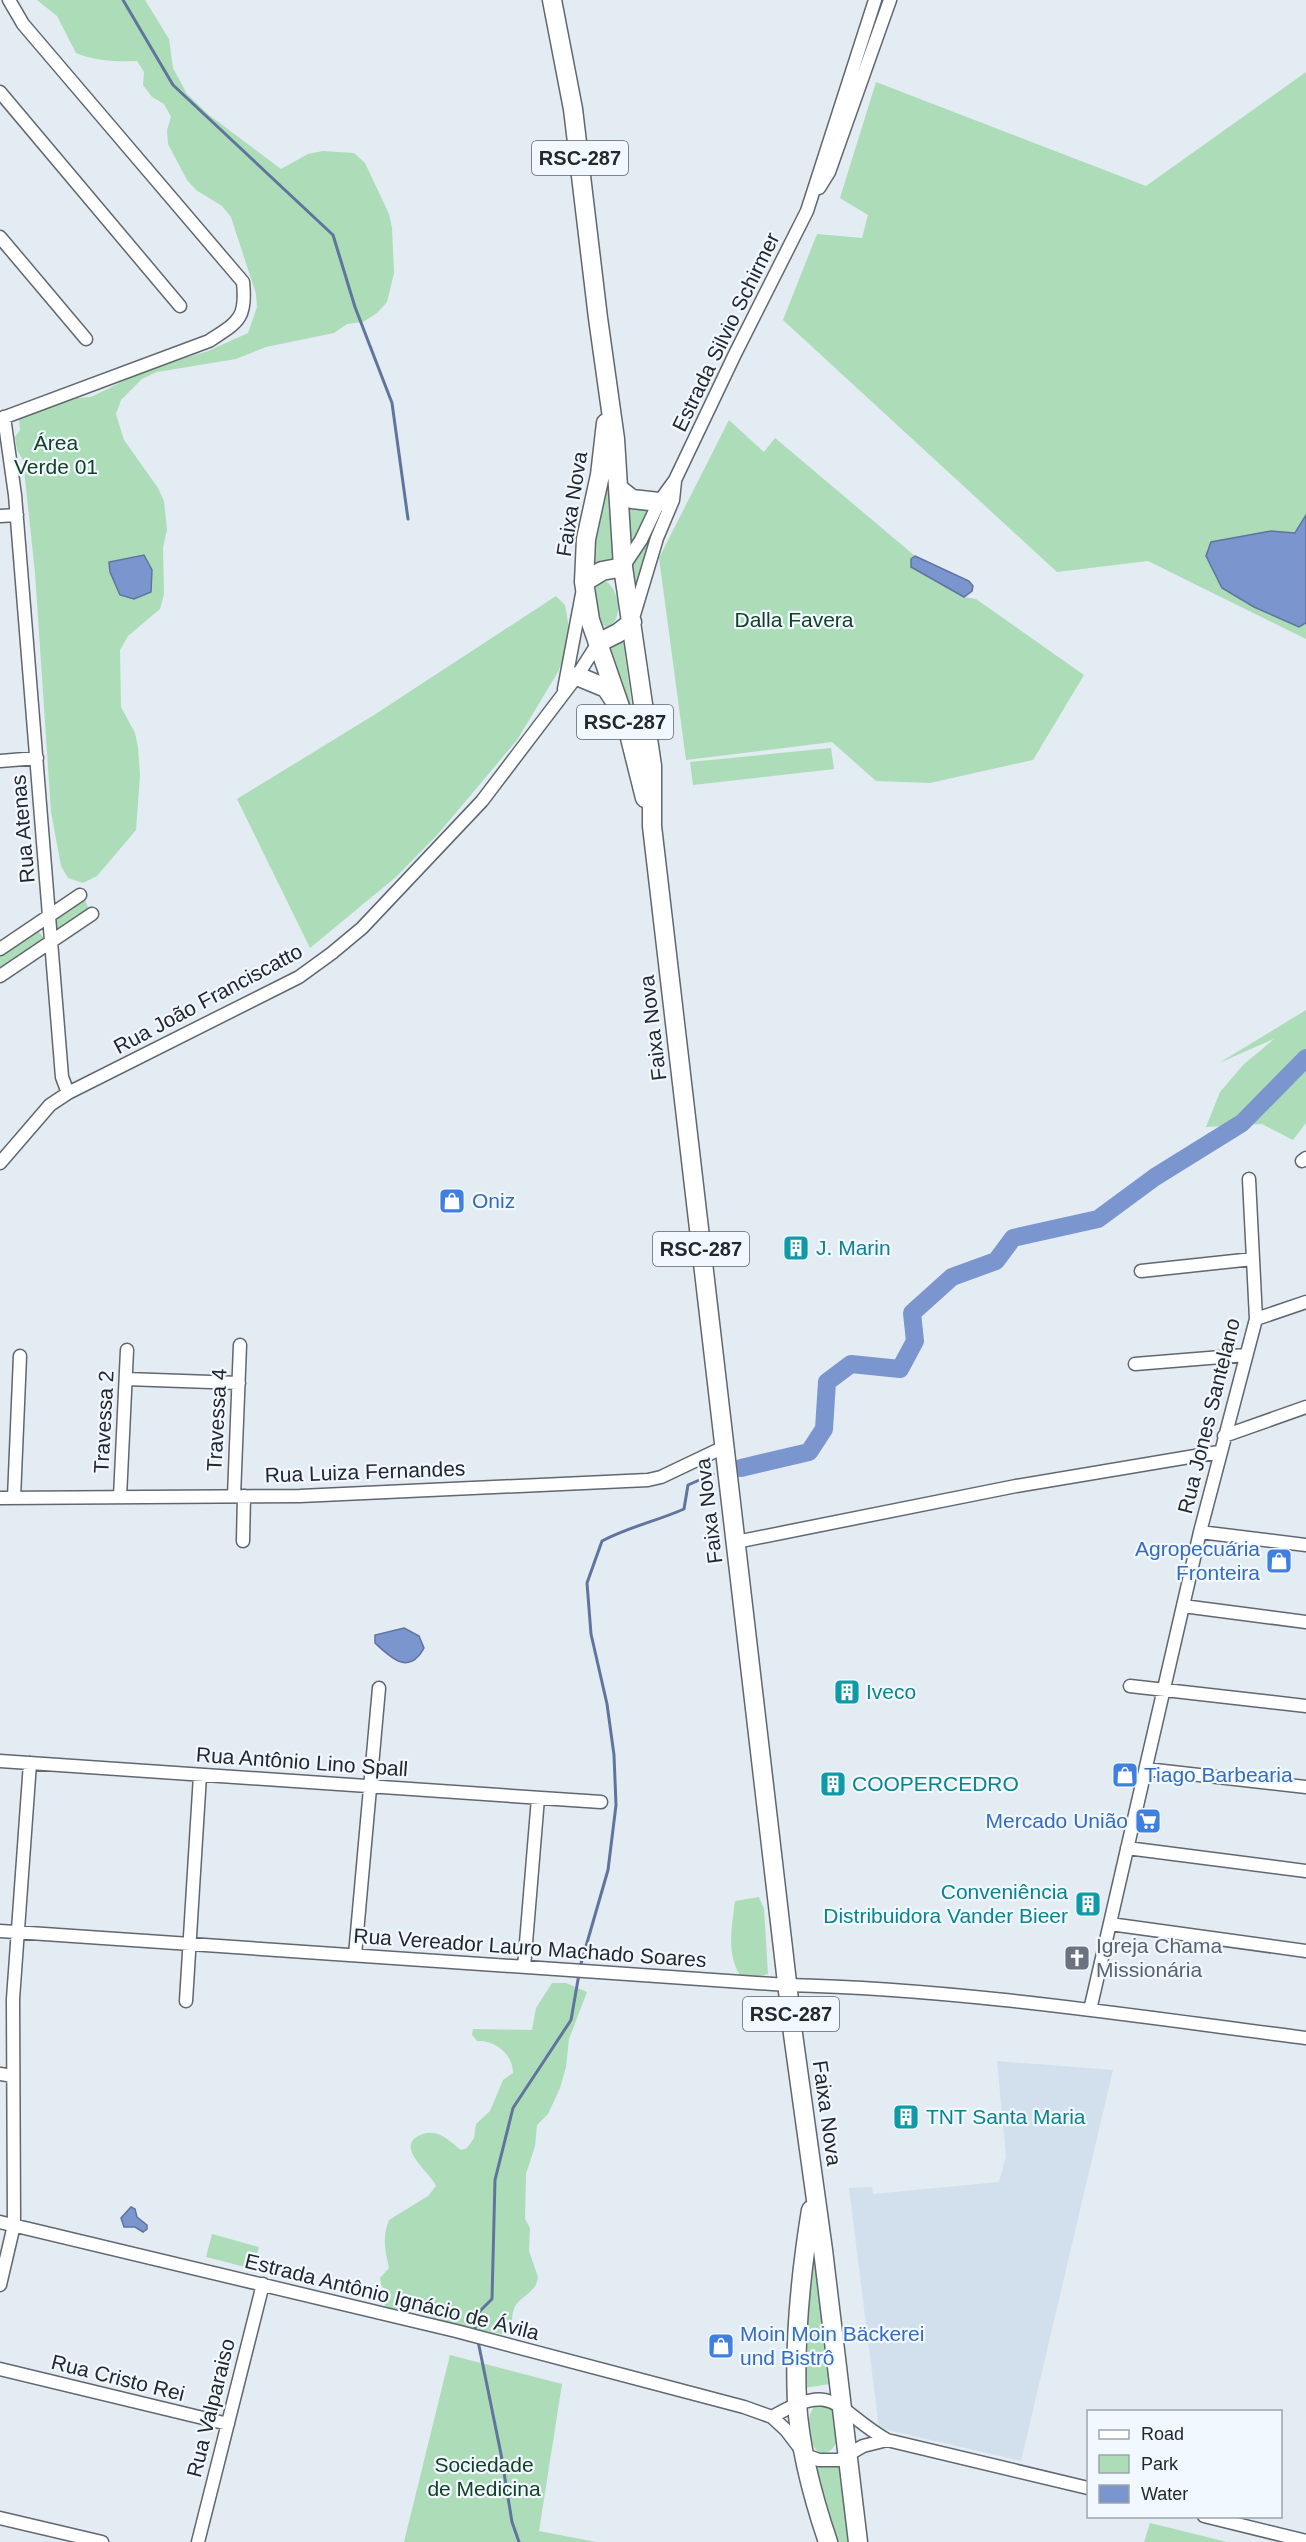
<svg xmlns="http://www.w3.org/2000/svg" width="1306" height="2542" font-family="Arial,sans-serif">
	<rect width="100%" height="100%" fill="#e3ebf3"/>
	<path fill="#d2e0ed" d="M997 2061 1113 2070 1021 2461 879 2428 849 2188 872 2187 873 2194 999 2182 1006 2156Z"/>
	<path fill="#acddb8" d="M37 0H145L169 39 173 68 187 94 209 115 281 169 308 154 323 151 354 153 365 163 389 214 392 228 394 273 387 302 377 313 363 322 347 324 334 333 266 347 236 359 157 372 142 379 121 400 116 414 124 440 158 488 164 501 167 530 163 548 164 594 160 609 128 636 120 650 121 707 135 733 138 747 140 775 136 830 97 876 83 883 68 878 61 866 51 812 35 573 23 460 17 450 15 437 20 430 19 419 77 398 91 397 148 369 208 351 248 333 257 307 256 294 231 217 222 206 196 190 187 180 168 144 167 130 171 117 164 104 152 97 143 85 144 72 137 61C116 62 95 61 76 53L57 16Z
		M1306 72V639L1148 561 1057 572 783 320 817 234 862 238 868 215 840 198 876 82 1146 186Z
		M729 420 764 452 775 438 915 556 911 559 964 597 976 599 1084 675 1033 760 930 783 876 781 832 742 686 760 659 558Z
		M609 478 614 561 590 569Z
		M626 502 652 507 630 550Z
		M659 520 634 591 630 571Z
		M602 579C620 586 625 623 606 627L596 621 592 587Z
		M556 596 565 605 571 640 558 672 517 740 438 834 396 877 310 948 237 799 374 715Z
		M623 638 635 733 623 683 608 645Z
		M831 748 834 769 693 785 690 762Z
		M84 897 89 910 63 930H57L53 923 55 919Z
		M34 931 39 932 43 937 42 941 0 969V953Z
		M1306 1010V1123L1293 1140 1262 1124 1206 1127 1220 1092 1243 1065 1274 1039 1219 1063Z
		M759 1897 764 1909 768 1974 758 1977 740 1975C726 1953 732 1926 735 1901Z
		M552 1983H566L587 1992 569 2039 566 2067 560 2088 548 2114 537 2125 535 2146 526 2174 525 2219 530 2228 529 2251 538 2277 536 2285C522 2303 512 2298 512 2324L502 2334 445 2324 421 2311 386 2308 382 2295 385 2290 381 2285 380 2278 389 2268C385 2250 382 2238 389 2220L428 2196 436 2186C431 2173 391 2145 423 2134 439 2129 449 2141 461 2150L467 2148 474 2138 476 2124 490 2111 503 2080 513 2073C513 2054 495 2040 477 2041L472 2035 473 2029 532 2030 536 2008Z
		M813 2227 830 2384 804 2388 805 2303Z
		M212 2234 259 2247 253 2269 206 2257Z
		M450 2355 562 2384 539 2531 596 2542H404Z
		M817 2404 830 2405C839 2420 845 2451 821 2454 807 2445 803 2416 817 2404Z
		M814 2465 822 2467 840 2465 849 2542H831Z
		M1150 2523 1227 2542H1144Z"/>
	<path fill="#7b95ce" stroke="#61749d" stroke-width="1.5" d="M1306 515V623L1299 627 1254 607 1222 588 1206 556 1211 542 1271 531 1295 533Z
		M144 555 152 570 151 592 134 599 120 595 110 572 109 562Z
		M915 556 969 581 973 586 972 591 964 597 911 567V559Z
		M404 1628 419 1636 424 1648C409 1676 391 1658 375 1643V1635Z
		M131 2207 135 2209 137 2217 147 2225V2229L143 2232 135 2227H124L121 2218Z"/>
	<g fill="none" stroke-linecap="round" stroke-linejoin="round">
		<path stroke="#61749d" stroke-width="3" d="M123 0 173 85 333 235 355 307 392 403 408 519
			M580 1967 608 1870 616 1805 614 1755 607 1704 591 1634 587 1583 602 1541C628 1527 657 1521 684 1509L688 1485 713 1474
			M476 2332 473 2318 492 2299 495 2180 513 2108 571 2020 579 1974
			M478 2341 501 2454 512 2522 519 2542"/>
		<path stroke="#7b95ce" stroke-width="18" d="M741 1468 809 1452 824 1429 827 1382 851 1364 900 1369 915 1341 912 1313 952 1277 996 1261 1013 1238 1098 1219 1155 1177 1242 1123 1306 1058"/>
		<defs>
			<path id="minor" d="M0 92 180 306
				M819 188 829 172 890 0
				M0 237 86 339
				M4 417 15 495 62 1077 68 1093
				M0 419 209 341C238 322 247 319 243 282L23 24 9 0
				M0 516 17 515
				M623 567 641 540 659 502 675 480 735 354 807 211 875 0
				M633 618 657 538 673 500 675 481
				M564 689 582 594
				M0 761 37 758
				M0 949 80 895
				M0 976 92 914
				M1302 1161 1306 1158
				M0 1163 50 1105 68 1093 299 977 332 953 362 928 482 801 577 676 598 643
				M1141 1271 1253 1259
				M1256 1319 1306 1302
				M1135 1364 1246 1355
				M126 1379 239 1383
				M1224 1436 1306 1407
				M234 1496 240 1345
				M120 1497 127 1350
				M0 1498 300 1496 648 1480 661 1477 724 1447
				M14 1498 20 1356
				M1200 1532 1306 1545
				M243 1541 244 1496
				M736 1542 1016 1486 1219 1452
				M1183 1606 1306 1622
				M1130 1686 1306 1706
				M0 1761 601 1802
				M1146 1769 1306 1787
				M1127 1848 1306 1871
				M1110 1924 1306 1951
				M0 1931 787 1985C961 1989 1134 2016 1306 2038
				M355 1955 379 1688
				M524 1967 538 1798
				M186 2001 200 1775
				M1090 2010 1200 1532 1256 1319 1249 1179
				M0 2074 13 2076
				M0 2222 456 2331 744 2407 772 2417 786 2430 805 2455 819 2460H839L863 2446 887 2440
				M0 2285 14 2225 13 1999 30 1763
				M0 2369 228 2424
				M772 2417C836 2379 835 2410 887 2440L1088 2488
				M1204 2516 1306 2541
				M0 2518 102 2542
				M198 2542 263 2284"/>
			<path id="highway" d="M552 0 573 109 598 318 615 439 623 567 652 766V826L793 2034 823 2250 858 2542
				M606 423 600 475 586 539 584 582 590 620 628 730 645 798
				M618 488 632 499 659 502
				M584 582 602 571 623 567
				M598 643 618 633 632 622
				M577 676 606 688 614 700
				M811 2210C801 2272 794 2339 797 2403 800 2450 813 2498 828 2542"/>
		</defs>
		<use href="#minor" stroke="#60676e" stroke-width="15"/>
		<use href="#highway" stroke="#60676e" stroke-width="21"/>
		<use href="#minor" stroke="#fff" stroke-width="12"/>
		<use href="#highway" stroke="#fff" stroke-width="18"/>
	</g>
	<defs>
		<symbol id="shop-square" viewBox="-11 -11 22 22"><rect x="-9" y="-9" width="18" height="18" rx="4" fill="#3f7fe0" stroke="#f1f8ff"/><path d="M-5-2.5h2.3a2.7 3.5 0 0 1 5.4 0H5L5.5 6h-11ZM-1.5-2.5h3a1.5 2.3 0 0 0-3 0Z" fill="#fff"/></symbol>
		<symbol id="building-square" viewBox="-11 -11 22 22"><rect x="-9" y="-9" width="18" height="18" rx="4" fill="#0f9aa8" stroke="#f1f8ff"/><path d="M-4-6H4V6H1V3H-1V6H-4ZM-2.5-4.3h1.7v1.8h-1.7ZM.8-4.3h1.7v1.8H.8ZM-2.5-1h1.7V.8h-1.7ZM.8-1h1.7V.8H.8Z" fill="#fff"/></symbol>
		<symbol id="supermarket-square" viewBox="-11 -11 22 22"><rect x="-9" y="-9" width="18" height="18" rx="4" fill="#3f7fe0" stroke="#f1f8ff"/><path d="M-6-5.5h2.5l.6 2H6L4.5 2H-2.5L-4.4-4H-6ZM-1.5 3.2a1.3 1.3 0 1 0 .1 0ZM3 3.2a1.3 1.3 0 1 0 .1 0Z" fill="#fff"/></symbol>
		<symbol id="church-square" viewBox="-11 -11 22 22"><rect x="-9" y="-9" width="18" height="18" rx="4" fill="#6b7280" stroke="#f1f8ff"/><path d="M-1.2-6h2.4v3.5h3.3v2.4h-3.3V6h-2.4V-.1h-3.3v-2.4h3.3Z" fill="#fff"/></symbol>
	</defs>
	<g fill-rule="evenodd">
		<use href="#shop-square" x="437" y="1186" width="30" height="30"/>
		<use href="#building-square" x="781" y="1233" width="30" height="30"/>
		<use href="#shop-square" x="1264" y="1546" width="30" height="30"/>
		<use href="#building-square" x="832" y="1677" width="30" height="30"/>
		<use href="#shop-square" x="1110" y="1760" width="30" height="30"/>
		<use href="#building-square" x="818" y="1769" width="30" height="30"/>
		<use href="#supermarket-square" x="1133" y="1806" width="30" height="30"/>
		<use href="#building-square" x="1073" y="1889" width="30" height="30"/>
		<use href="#church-square" x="1062" y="1943" width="30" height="30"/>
		<use href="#building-square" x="891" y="2102" width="30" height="30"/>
		<use href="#shop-square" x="706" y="2331" width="30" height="30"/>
	</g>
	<g text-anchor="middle" stroke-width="4.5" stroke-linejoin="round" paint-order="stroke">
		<g fill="#f1f8ff" stroke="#62666b" stroke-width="1.5">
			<rect x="532" y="141" width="96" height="34" rx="4.5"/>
			<rect x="577" y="705" width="96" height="34" rx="4.5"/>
			<rect x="653" y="1232" width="96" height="34" rx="4.5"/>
			<rect x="743" y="1997" width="96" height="34" rx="4.5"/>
		</g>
		<g font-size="20" font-weight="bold" fill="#25282b">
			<text x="580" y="165">RSC-287</text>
			<text x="625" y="729">RSC-287</text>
			<text x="701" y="1256">RSC-287</text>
			<text x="791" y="2021">RSC-287</text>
		</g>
		<g font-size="21" fill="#25282b" stroke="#f1f8ff">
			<text transform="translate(726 332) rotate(-64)" y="7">Estrada Silvio Schirmer</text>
			<text transform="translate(572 504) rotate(-81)" y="7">Faixa Nova</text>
			<text transform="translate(23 829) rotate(-95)" y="7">Rua Atenas</text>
			<text transform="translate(208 999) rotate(-28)" y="7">Rua João Franciscatto</text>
			<text transform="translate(653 1028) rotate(-97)" y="7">Faixa Nova</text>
			<text transform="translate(1209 1416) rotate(-76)" y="7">Rua Jones Santelano</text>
			<text transform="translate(217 1420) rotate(-87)" y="7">Travessa 4</text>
			<text transform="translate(104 1422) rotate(-87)" y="7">Travessa 2</text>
			<text transform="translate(365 1472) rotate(-2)" y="7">Rua Luiza Fernandes</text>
			<text transform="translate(709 1511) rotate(-97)" y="7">Faixa Nova</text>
			<text transform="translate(302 1762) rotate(4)" y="7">Rua Antônio Lino Spall</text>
			<text transform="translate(530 1948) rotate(4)" y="7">Rua Vereador Lauro Machado Soares</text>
			<text transform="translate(827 2113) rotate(82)" y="7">Faixa Nova</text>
			<text transform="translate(392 2297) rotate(14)" y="7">Estrada Antônio Ignácio de Ávila</text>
			<text transform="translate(118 2378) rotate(14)" y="7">Rua Cristo Rei</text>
			<text transform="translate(211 2408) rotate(-76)" y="7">Rua Valparaiso</text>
		</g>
		<g font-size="21" fill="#134123" stroke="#f1f8ff">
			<text x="56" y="450">Área<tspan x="56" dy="24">Verde 01</tspan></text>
			<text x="794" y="627">Dalla Favera</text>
			<text x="484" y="2472">Sociedade<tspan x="484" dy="24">de Medicina</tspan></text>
		</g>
		<g font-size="21" fill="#366cbe" stroke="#f1f8ff" text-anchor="start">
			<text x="472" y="1208">Oniz</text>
			<text x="1260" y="1556" text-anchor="end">Agropecuária<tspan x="1260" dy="24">Fronteira</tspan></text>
			<text x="1144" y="1782">Tiago Barbearia</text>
			<text x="1128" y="1828" text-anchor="end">Mercado União</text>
			<text x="740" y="2341">Moin Moin Bäckerei<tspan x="740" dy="24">und Bistrô</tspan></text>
		</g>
		<g font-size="21" fill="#0d838f" stroke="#f1f8ff" text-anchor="start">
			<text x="816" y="1255">J. Marin</text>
			<text x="866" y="1699">Iveco</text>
			<text x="852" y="1791">COOPERCEDRO</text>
			<text x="1068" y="1899" text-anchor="end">Conveniência<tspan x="1068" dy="24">Distribuidora Vander Bieer</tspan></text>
			<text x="926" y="2124">TNT Santa Maria</text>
		</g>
		<g font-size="21" fill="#5b616d" stroke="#f1f8ff" text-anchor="start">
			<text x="1096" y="1953">Igreja Chama<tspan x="1096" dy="24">Missionária</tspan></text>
		</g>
	</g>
	<rect x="1087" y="2410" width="195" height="108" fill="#f1f8ff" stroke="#9fa5aa" stroke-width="1.5"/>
	<rect x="1099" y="2430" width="30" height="9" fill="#ffffff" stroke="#9fa5aa" stroke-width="1.5"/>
	<text x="1141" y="2440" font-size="18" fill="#25282b">Road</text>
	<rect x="1099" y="2455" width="30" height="18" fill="#acddb8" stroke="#9fa5aa" stroke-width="1.5"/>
	<text x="1141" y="2470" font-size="18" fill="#25282b">Park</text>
	<rect x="1099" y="2485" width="30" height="18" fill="#7b95ce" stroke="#9fa5aa" stroke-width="1.5"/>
	<text x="1141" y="2500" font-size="18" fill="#25282b">Water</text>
</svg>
